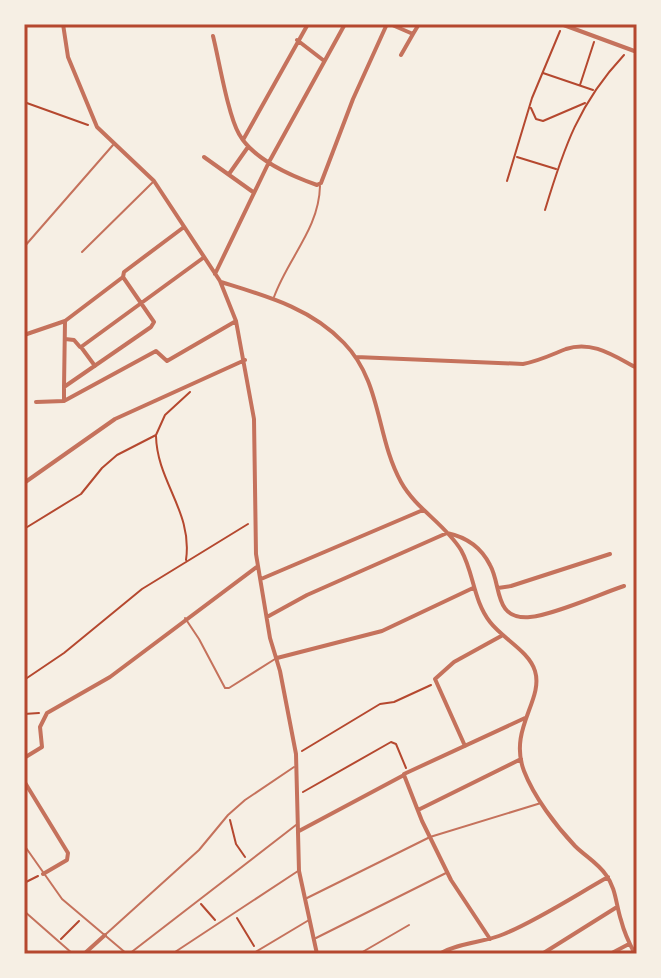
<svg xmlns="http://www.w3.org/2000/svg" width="661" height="978" font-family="Ubuntu,sans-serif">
	<rect width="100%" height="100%" fill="#f6efe4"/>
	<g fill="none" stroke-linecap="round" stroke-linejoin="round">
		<path stroke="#b5482f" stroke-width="2" d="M543 73 593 90
			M580 85 594 42
			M24 102 88 125
			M531 108 536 119 543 121 585 103
			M517 157 556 169
			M507 181 532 98 560 31
			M545 210C564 147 579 103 624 55
			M156 436C157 482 193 512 186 560
			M24 529 81 494 102 468 117 455 156 435 165 415 190 392
			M24 680 64 653 142 589 248 524
			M24 714 39 713
			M302 751 380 704 394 702 431 685
			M303 792 391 742 396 744 406 768
			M230 820 236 844 245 857
			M24 883 38 876
			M201 904 215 920
			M237 918 254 946
			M61 939 79 921"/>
		<path stroke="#c5725c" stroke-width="2" d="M24 247 113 145
			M82 252 153 182
			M274 297C288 258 319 229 320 186
			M185 618 199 639 225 688H229L275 659
			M24 845 62 899 127 954
			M307 898 430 837 541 803
			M24 911 73 954
			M106 934 199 850 228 815 245 800 294 767
			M316 938 446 873
			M129 954 296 825
			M172 954 298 871
			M252 954 309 920
			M359 954 409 925"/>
		<path stroke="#c5725c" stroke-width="4" d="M63 24 68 57 97 127 154 181 220 281 236 321 254 419 256 554 270 638 280 671 296 754 299 871 317 954
			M390 24 413 34 401 55
			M561 24 637 52
			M413 34 419 24
			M213 36C219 60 228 115 239 134 253 159 291 176 317 185L321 183 353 99 387 24
			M297 40 323 60
			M243 140 308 24
			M204 157 253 192
			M229 174 248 147
			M215 274 269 162 345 24
			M123 277 124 272 184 227
			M221 282C266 296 311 308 344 343 382 382 376 437 401 482 416 509 445 524 461 550 474 573 473 600 490 622 503 639 529 651 535 671 544 700 508 729 524 771 534 797 556 826 575 846 585 856 598 863 606 875 616 888 616 905 621 920 624 932 629 943 635 954
			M24 335 65 321 123 277 154 322 151 327 64 387V401
			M65 339 74 340 80 347
			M356 357 523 364C539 361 551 355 566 349 592 340 614 356 637 368
			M95 366 81 347 203 258
			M64 387 65 321
			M36 402 64 401 156 351 167 361 236 321
			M24 483 115 419 245 360
			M261 579 423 510
			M498 588 511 586 610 554
			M267 617 307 595 447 533C466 537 481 547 490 565 502 586 493 620 530 617 553 615 600 594 624 586
			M277 658 382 631 473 588
			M465 746 435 679 454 662 503 635
			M24 758 42 747 40 727 47 713 110 677 258 566
			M404 774 525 718
			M24 781 68 853 67 860 43 874
			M418 810 521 759
			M299 831 404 775 422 821 451 880 490 939
			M24 950 28 954
			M84 954 105 935
			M439 954C460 942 483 943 504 934 538 920 576 895 608 877
			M542 954 617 907
			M610 954 629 944"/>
	</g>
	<rect width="661" height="978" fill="none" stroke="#f6efe4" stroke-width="52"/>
	<rect x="26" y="26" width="609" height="926" fill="none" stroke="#b5482f" stroke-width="3"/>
</svg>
